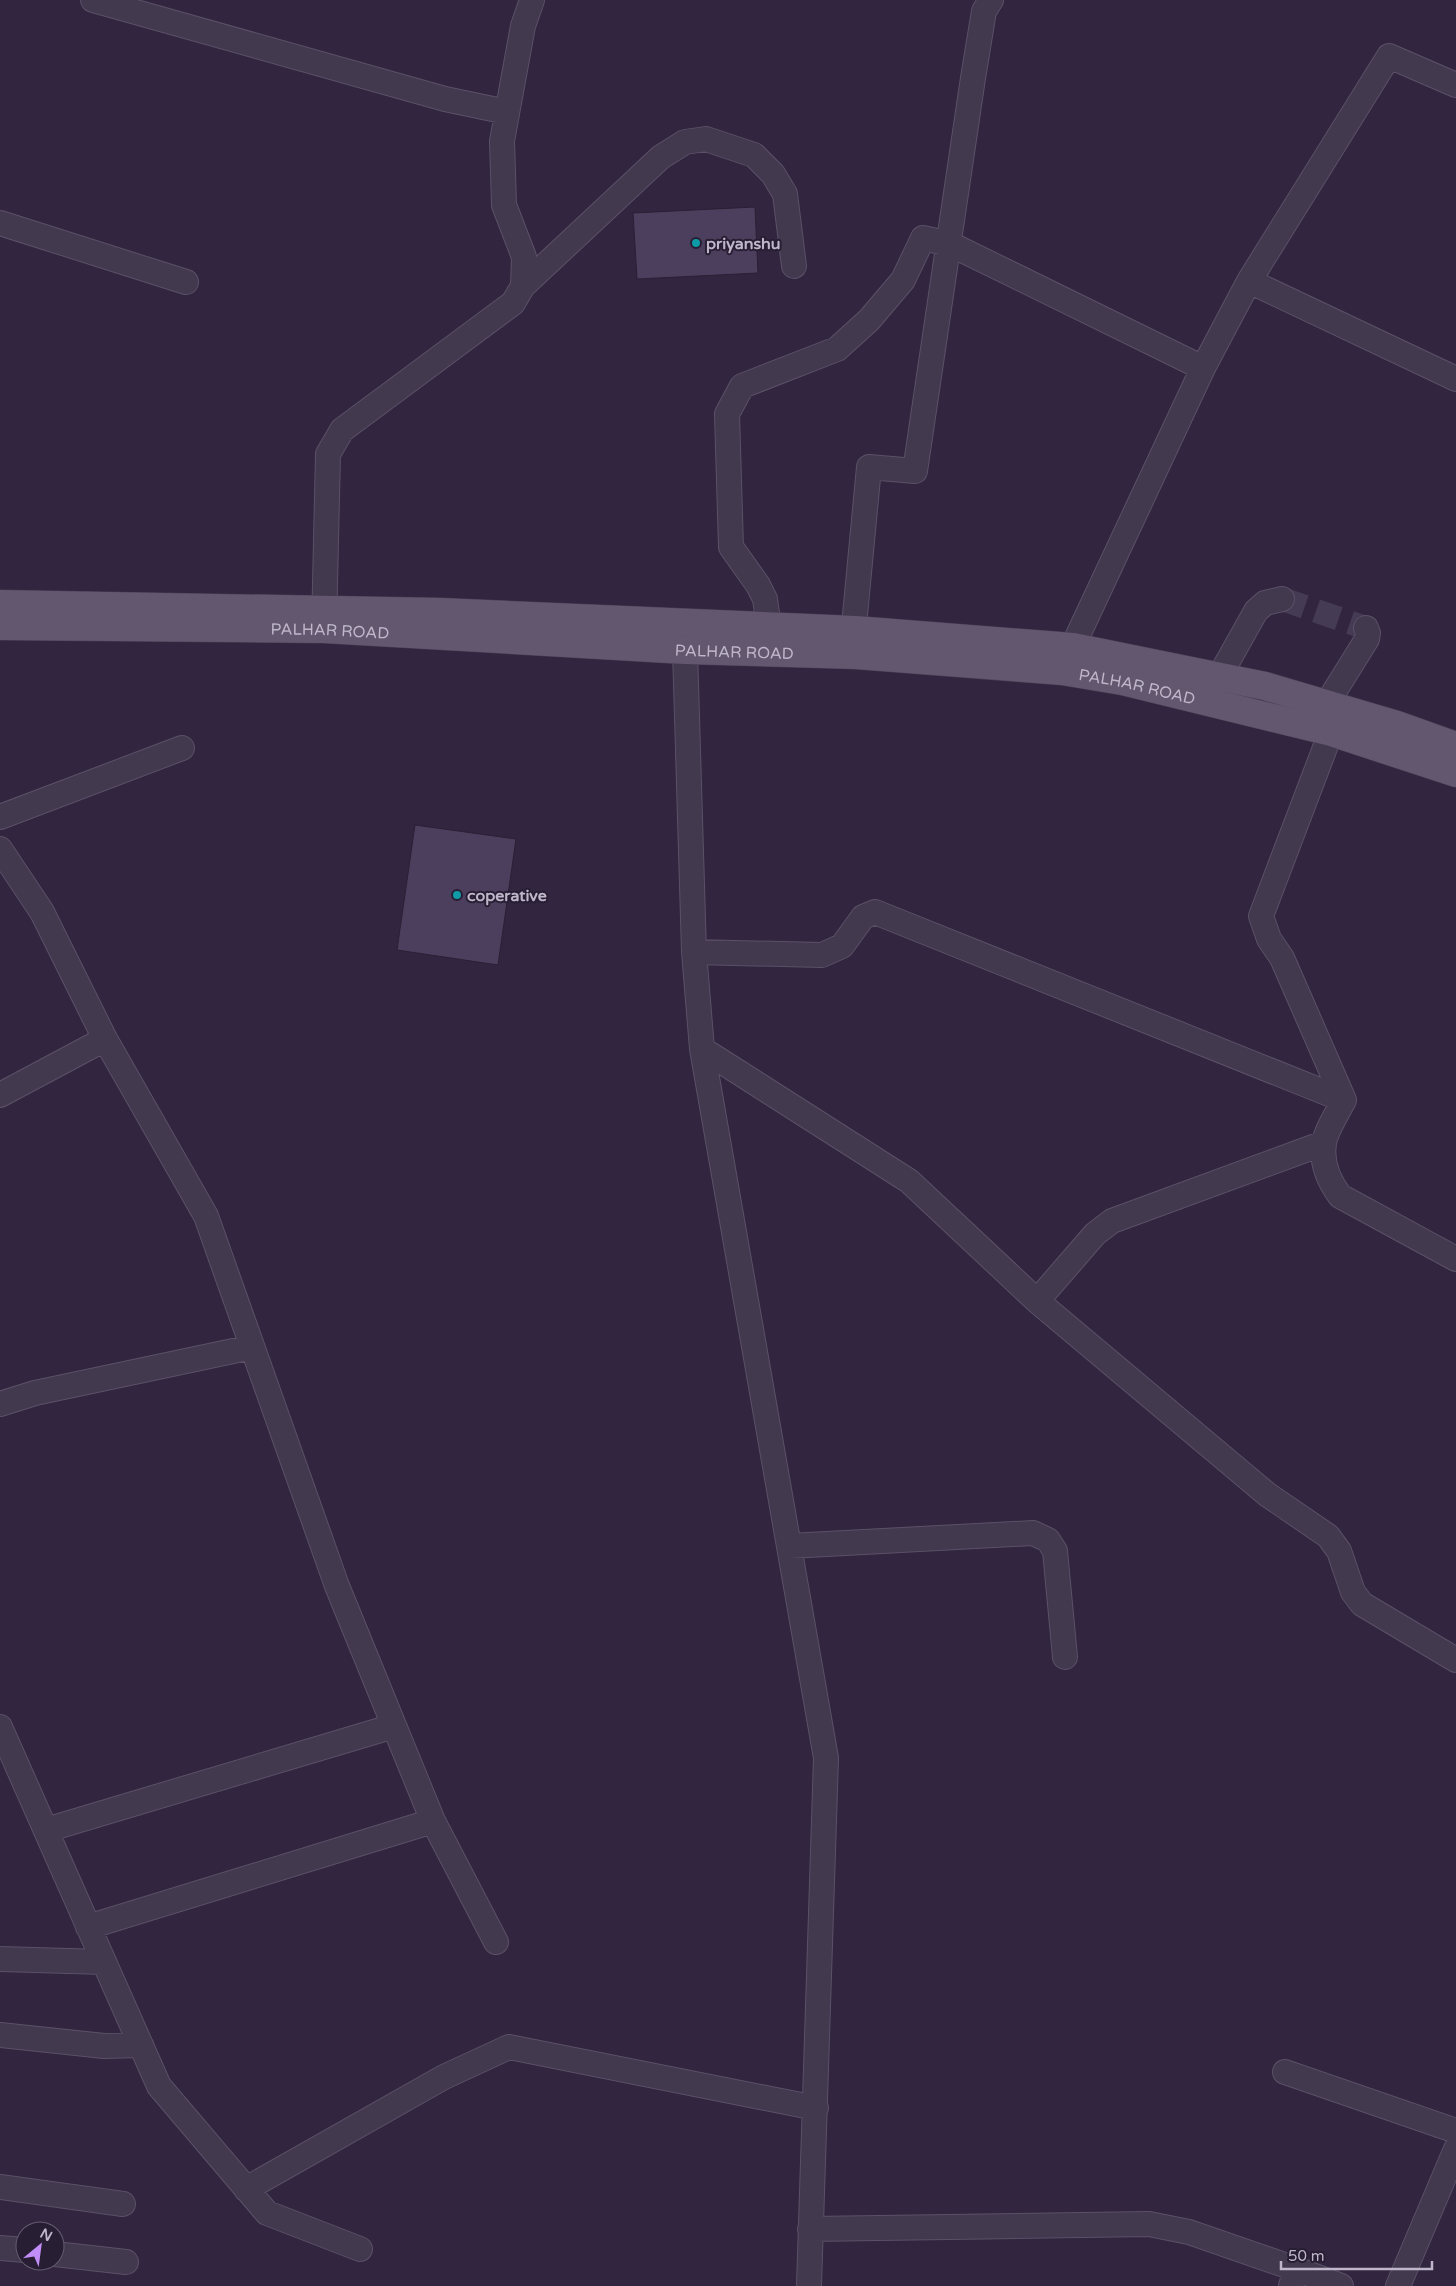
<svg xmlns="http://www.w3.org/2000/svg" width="1456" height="2286" font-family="'Varela Round',sans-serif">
	<rect width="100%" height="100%" fill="#31253f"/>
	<path fill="#4c3f5d" stroke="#2a2036" d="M755 207 758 273 637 279 633 213Z
		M415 825 516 839 498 965 397 950Z"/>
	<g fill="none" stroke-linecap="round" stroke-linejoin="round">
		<path stroke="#463b54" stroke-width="24" stroke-dasharray="24 12" stroke-linecap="butt" d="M1282 599 1366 628"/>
		<defs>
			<path id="minor" d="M93 0 445 99 507 112
				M0 223 186 282
				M1249 281 1456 379
				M523 286 661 157 685 142 706 139 754 155 773 174 785 194 794 266
				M1203 368 1249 281 1389 56 1456 85
				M324 627 328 454 342 430 513 303 523 286 524 257 504 205 502 141 523 26 532 0
				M769 627 765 599 758 585 731 547 727 414 742 386 837 349 869 320 903 280 923 238 950 244 1203 368 1065 663
				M856 649 855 615 869 467 915 471 973 78 984 11 991 0
				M685 650 694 952 702 1049 826 1758 809 2286
				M1219 677 1256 611 1265 603 1282 599
				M1326 705 1367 639 1368 633 1366 628
				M1331 732 1261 916 1269 939 1282 958 1344 1100C1338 1112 1325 1132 1324 1144 1321 1163 1329 1181 1340 1196L1456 1259
				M0 817 182 748
				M0 849 42 912 105 1039 206 1216 337 1586 433 1821 496 1942
				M694 952 822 955 842 946 863 917 875 912 1344 1100
				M702 1049 909 1181 1037 1301 1268 1495 1328 1536 1339 1551 1353 1592 1362 1604 1456 1660
				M0 1095 105 1039
				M1037 1301 1095 1234 1112 1221 1324 1143
				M0 1404 35 1393 252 1347
				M789 1546 1033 1533 1048 1540 1055 1551 1065 1657
				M0 1727 159 2086 267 2213 360 2249
				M46 1830 394 1726
				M88 1927 433 1821
				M0 1959 104 1962
				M0 2035 104 2046 141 2045
				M1285 2072 1456 2131
				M0 2187 123 2204
				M246 2189 444 2077 509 2047 816 2108
				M810 2229 1149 2224 1189 2232 1296 2269
				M0 2248 25 2250
				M55 2254 126 2262
				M1291 2286 1296 2269 1341 2286
				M1398 2286 1456 2149"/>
			<g id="major">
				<path d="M0 604 441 612 855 630 1073 647 1265 686 1397 725 1456 746"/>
				<path id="s1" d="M0 626 324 629 685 650 856 655 1062 671 1122 681 1331 732 1456 773"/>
			</g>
		</defs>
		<use href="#minor" stroke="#5b5167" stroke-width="26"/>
		<use href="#major" stroke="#494055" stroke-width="29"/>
		<use href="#minor" stroke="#43394f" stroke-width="24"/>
		<use href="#major" stroke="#62576f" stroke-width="28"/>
	</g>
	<g fill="#0f9aa8" stroke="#281e34" stroke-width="2">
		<circle cx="696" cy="243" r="5"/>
		<circle cx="457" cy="895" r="5"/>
	</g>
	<g text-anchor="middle" stroke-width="4" stroke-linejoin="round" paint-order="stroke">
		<g font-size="16" font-weight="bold" fill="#bfb6ca" stroke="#281e34" text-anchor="start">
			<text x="706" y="249">priyanshu</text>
			<text x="467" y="901">coperative</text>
		</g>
		<g font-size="16" fill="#bfb6ca" stroke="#281e34">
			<text dy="6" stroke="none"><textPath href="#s1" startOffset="330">PALHAR ROAD</textPath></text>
			<text dy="6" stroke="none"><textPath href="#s1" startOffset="735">PALHAR ROAD</textPath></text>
			<text dy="6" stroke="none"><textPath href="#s1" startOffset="1140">PALHAR ROAD</textPath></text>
		</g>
	</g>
	<g transform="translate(40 2246) rotate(29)"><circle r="24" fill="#281e34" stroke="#645b70"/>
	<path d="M0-4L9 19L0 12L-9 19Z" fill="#c18df7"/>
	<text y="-8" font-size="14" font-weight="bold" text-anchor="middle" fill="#bfb6ca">N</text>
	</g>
	<path d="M1281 2261v8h151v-8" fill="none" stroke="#bfb6ca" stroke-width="2.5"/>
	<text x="1288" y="2261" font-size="15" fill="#bfb6ca" stroke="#281e34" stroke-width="4" paint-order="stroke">50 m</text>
</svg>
